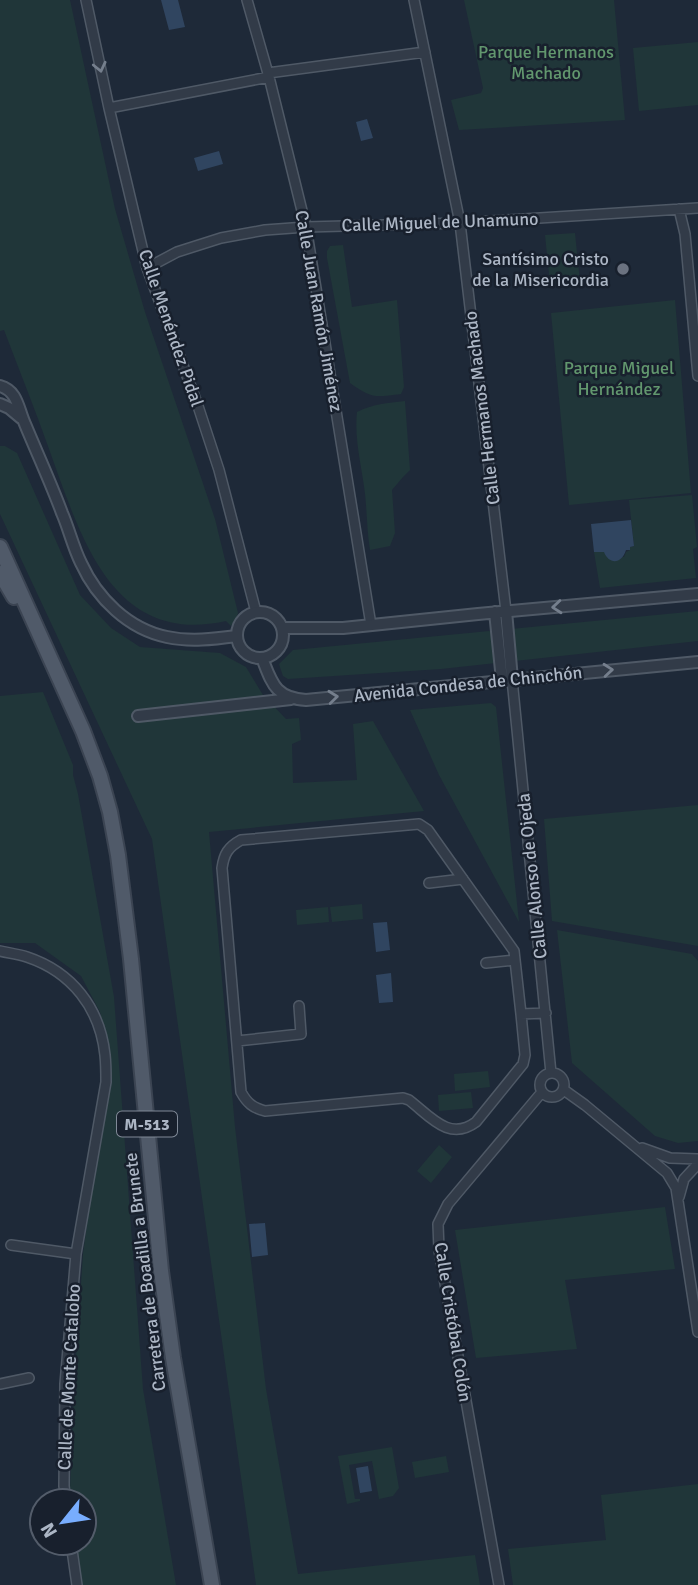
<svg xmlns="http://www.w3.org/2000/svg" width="698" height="1585" font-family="Signika,sans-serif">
	<rect width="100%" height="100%" fill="#1e2938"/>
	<path fill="#203639" d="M0 0H70L115 209 145 312 215 519 238 613 236 619 231 626 226 621C111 647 80 534 49 449 35 409 19 370 4 330L0 331Z
		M464 0H614L625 120 459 130 451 100 481 93 483 88Z
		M698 42V105L639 111 633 48Z
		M575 233 580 282 550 284 545 235Z
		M343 245 352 307 397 300 404 387 401 394C375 397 372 399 350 383L327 258V251L330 246Z
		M675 300 691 493 569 505 551 313Z
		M405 401 410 470 403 477 392 490 395 533 390 546 370 550C367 531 367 513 365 494 362 467 354 440 357 412 373 404 387 403 405 401Z
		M0 446H5L17 453 80 595 111 628 140 647 220 653 246 667 263 695 286 719 299 718 301 740 292 744 293 783 357 780 353 724 373 721 424 811 209 832 235 1127 266 1389 298 1574 475 1555 480 1585H256L152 839 0 514Z
		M692 495 697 547 693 549 696 578 600 588 594 552H604L624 557 626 552 630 550V547L634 546 629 500Z
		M698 611V641L441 669 288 679 283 676 279 664 293 650Z
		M43 692 73 765V775L78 794 114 997 143 1389 176 1585H81L76 1543H84V1501H71L70 1489 74 1387 83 1254 109 1056 100 1012 81 976 35 943H0V696Z
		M491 703 496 707 519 922 439 775 410 710Z
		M698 805V946L552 921 544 819Z
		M362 904 363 919 332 922 330 907Z
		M328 907 329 922 297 925 296 910Z
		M557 930 692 954 698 961V1141L678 1143 655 1136 572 1063Z
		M488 1071 490 1087 455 1091 454 1074Z
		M471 1092 473 1108 439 1111 438 1095Z
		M439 1145 452 1157 431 1183 417 1171Z
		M665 1207 675 1269 565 1280 577 1349 476 1358 455 1230Z
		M392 1447 399 1488 393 1496 379 1499 372 1461 349 1465 355 1499H360V1501L347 1504 338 1456Z
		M446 1456 449 1472 415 1478 412 1462Z
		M698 1484V1585H513L508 1549 606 1540 601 1495Z"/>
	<path fill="#304560" d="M161 0H178L185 27 169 30Z
		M367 119 373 138 361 141 356 122Z
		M219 151 223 164 198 171 194 158Z
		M631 520 634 546 630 547V550H626C622 564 609 565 604 552H594L591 524Z
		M387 922 390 950 376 952 373 923Z
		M391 973 393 1002 379 1003 376 975Z
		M265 1223 268 1255 252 1257 249 1224Z
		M368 1466 372 1491 360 1493 356 1468Z"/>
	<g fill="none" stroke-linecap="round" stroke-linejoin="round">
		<defs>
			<path id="minor" d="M86 0 109 108 147 268 197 403 219 470 256 612
				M247 0 269 77 306 227 371 625
				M414 0 460 223 506 611
				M268 73 425 52
				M109 108 269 77
				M679 209 685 234 698 376
				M147 268 177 252 221 238 265 230 306 227 460 223 698 208
				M512 679 551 1073
				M429 883 463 879
				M0 951C9 953 18 954 27 957 72 972 100 1008 105 1055 106 1064 106 1073 106 1082L76 1254 65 1384 64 1486 66 1501
				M486 963 515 960
				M521 1014 525 1055 523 1064 476 1122C449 1142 430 1116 409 1100L403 1098 265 1111C253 1108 247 1103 241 1092L222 868C224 854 228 847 241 840L419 824 428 830 514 951 521 1014 546 1013
				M237 1041 301 1034 299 1006
				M540 1085a12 12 0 1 1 24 0a12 12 0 1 1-24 0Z
				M564 1090 585 1105 667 1173 676 1188 698 1332
				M642 1148 670 1158 698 1159
				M679 1197 684 1179 696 1166
				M11 1245 76 1254
				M0 1384 29 1378
				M71 1543 77 1585
				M499 1585 439 1250 438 1224 448 1204 542 1092"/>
			<path id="tertiary" d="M0 386C18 391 18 409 25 424 37 453 51 483 62 513 69 529 73 547 81 563 97 598 128 629 167 637 190 642 214 639 237 636
				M0 404 9 408 21 418
				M506 611 512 679
				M495 612 502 680
				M237 635a23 23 0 1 1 46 0a23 23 0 1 1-46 0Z
				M282 628H343L478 614 698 594
				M262 658C272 683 275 698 306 700L698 662
				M138 716 291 699"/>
			<path id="primary" d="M0 547 83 731 100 776 110 812 118 855 131 959 161 1271 173 1358 212 1585
				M0 573 14 597"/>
		</defs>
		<use href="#minor" stroke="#4f5966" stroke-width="12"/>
		<use href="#tertiary" stroke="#4f5966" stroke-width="14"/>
		<use href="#primary" stroke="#3b4452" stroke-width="18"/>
		<use href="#minor" stroke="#323b48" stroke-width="9"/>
		<use href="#tertiary" stroke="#323b48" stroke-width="10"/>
		<use href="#primary" stroke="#505a69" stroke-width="14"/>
	</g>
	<defs><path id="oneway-chevron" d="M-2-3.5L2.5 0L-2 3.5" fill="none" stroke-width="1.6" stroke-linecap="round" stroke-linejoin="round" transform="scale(1.75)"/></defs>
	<g stroke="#757f8d">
		<use href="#oneway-chevron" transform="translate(100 67) rotate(77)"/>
		<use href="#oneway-chevron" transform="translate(557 607) rotate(175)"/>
		<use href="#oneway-chevron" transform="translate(608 670) rotate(-5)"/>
		<use href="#oneway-chevron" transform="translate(333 697) rotate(-6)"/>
	</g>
	<circle fill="#6b7280" stroke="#18202d" stroke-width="2.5" cx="623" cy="269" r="7"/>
	<g text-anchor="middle" stroke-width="5" stroke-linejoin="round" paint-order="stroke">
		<rect fill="#18202d" stroke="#808997" stroke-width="2" x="117" y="1111.5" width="60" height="25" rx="5"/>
		<g font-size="16" font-weight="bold" fill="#acb6c5">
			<text x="147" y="1130">M-513</text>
		</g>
		<g font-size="18" fill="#62976e" stroke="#18202d">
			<text x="546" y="58">Parque Hermanos<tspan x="546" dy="21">Machado</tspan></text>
			<text x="619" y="374">Parque Miguel<tspan x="619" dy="21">Hernández</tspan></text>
		</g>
		<g font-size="18" fill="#acb6c5" stroke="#18202d">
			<text transform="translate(440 222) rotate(-2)" y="6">Calle Miguel de Unamuno</text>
			<text transform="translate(319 311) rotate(80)" y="6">Calle Juan Ramón Jiménez</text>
			<text transform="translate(171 328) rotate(71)" y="6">Calle Menéndez Pidal</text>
			<text transform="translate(482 408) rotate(-97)" y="6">Calle Hermanos Machado</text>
			<text transform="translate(468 684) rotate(-6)" y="6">Avenida Condesa de Chinchón</text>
			<text transform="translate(532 876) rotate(-96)" y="6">Calle Alonso de Ojeda</text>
			<text transform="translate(145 1272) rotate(-97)" y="6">Carretera de Boadilla a Brunete</text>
			<text transform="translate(453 1322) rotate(81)" y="6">Calle Cristóbal Colón</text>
			<text transform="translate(69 1377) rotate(-87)" y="6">Calle de Monte Catalobo</text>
		</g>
		<g font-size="18" fill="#acb6c5" stroke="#18202d" text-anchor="end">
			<text x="609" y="265">Santísimo Cristo<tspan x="609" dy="21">de la Misericordia</tspan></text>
		</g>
	</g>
	<g transform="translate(63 1522) rotate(240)"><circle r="33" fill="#18202d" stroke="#535c6a" stroke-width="2"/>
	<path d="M0-5L12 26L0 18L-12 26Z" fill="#78adfe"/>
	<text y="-10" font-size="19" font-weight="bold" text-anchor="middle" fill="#acb6c5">N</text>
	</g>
</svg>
